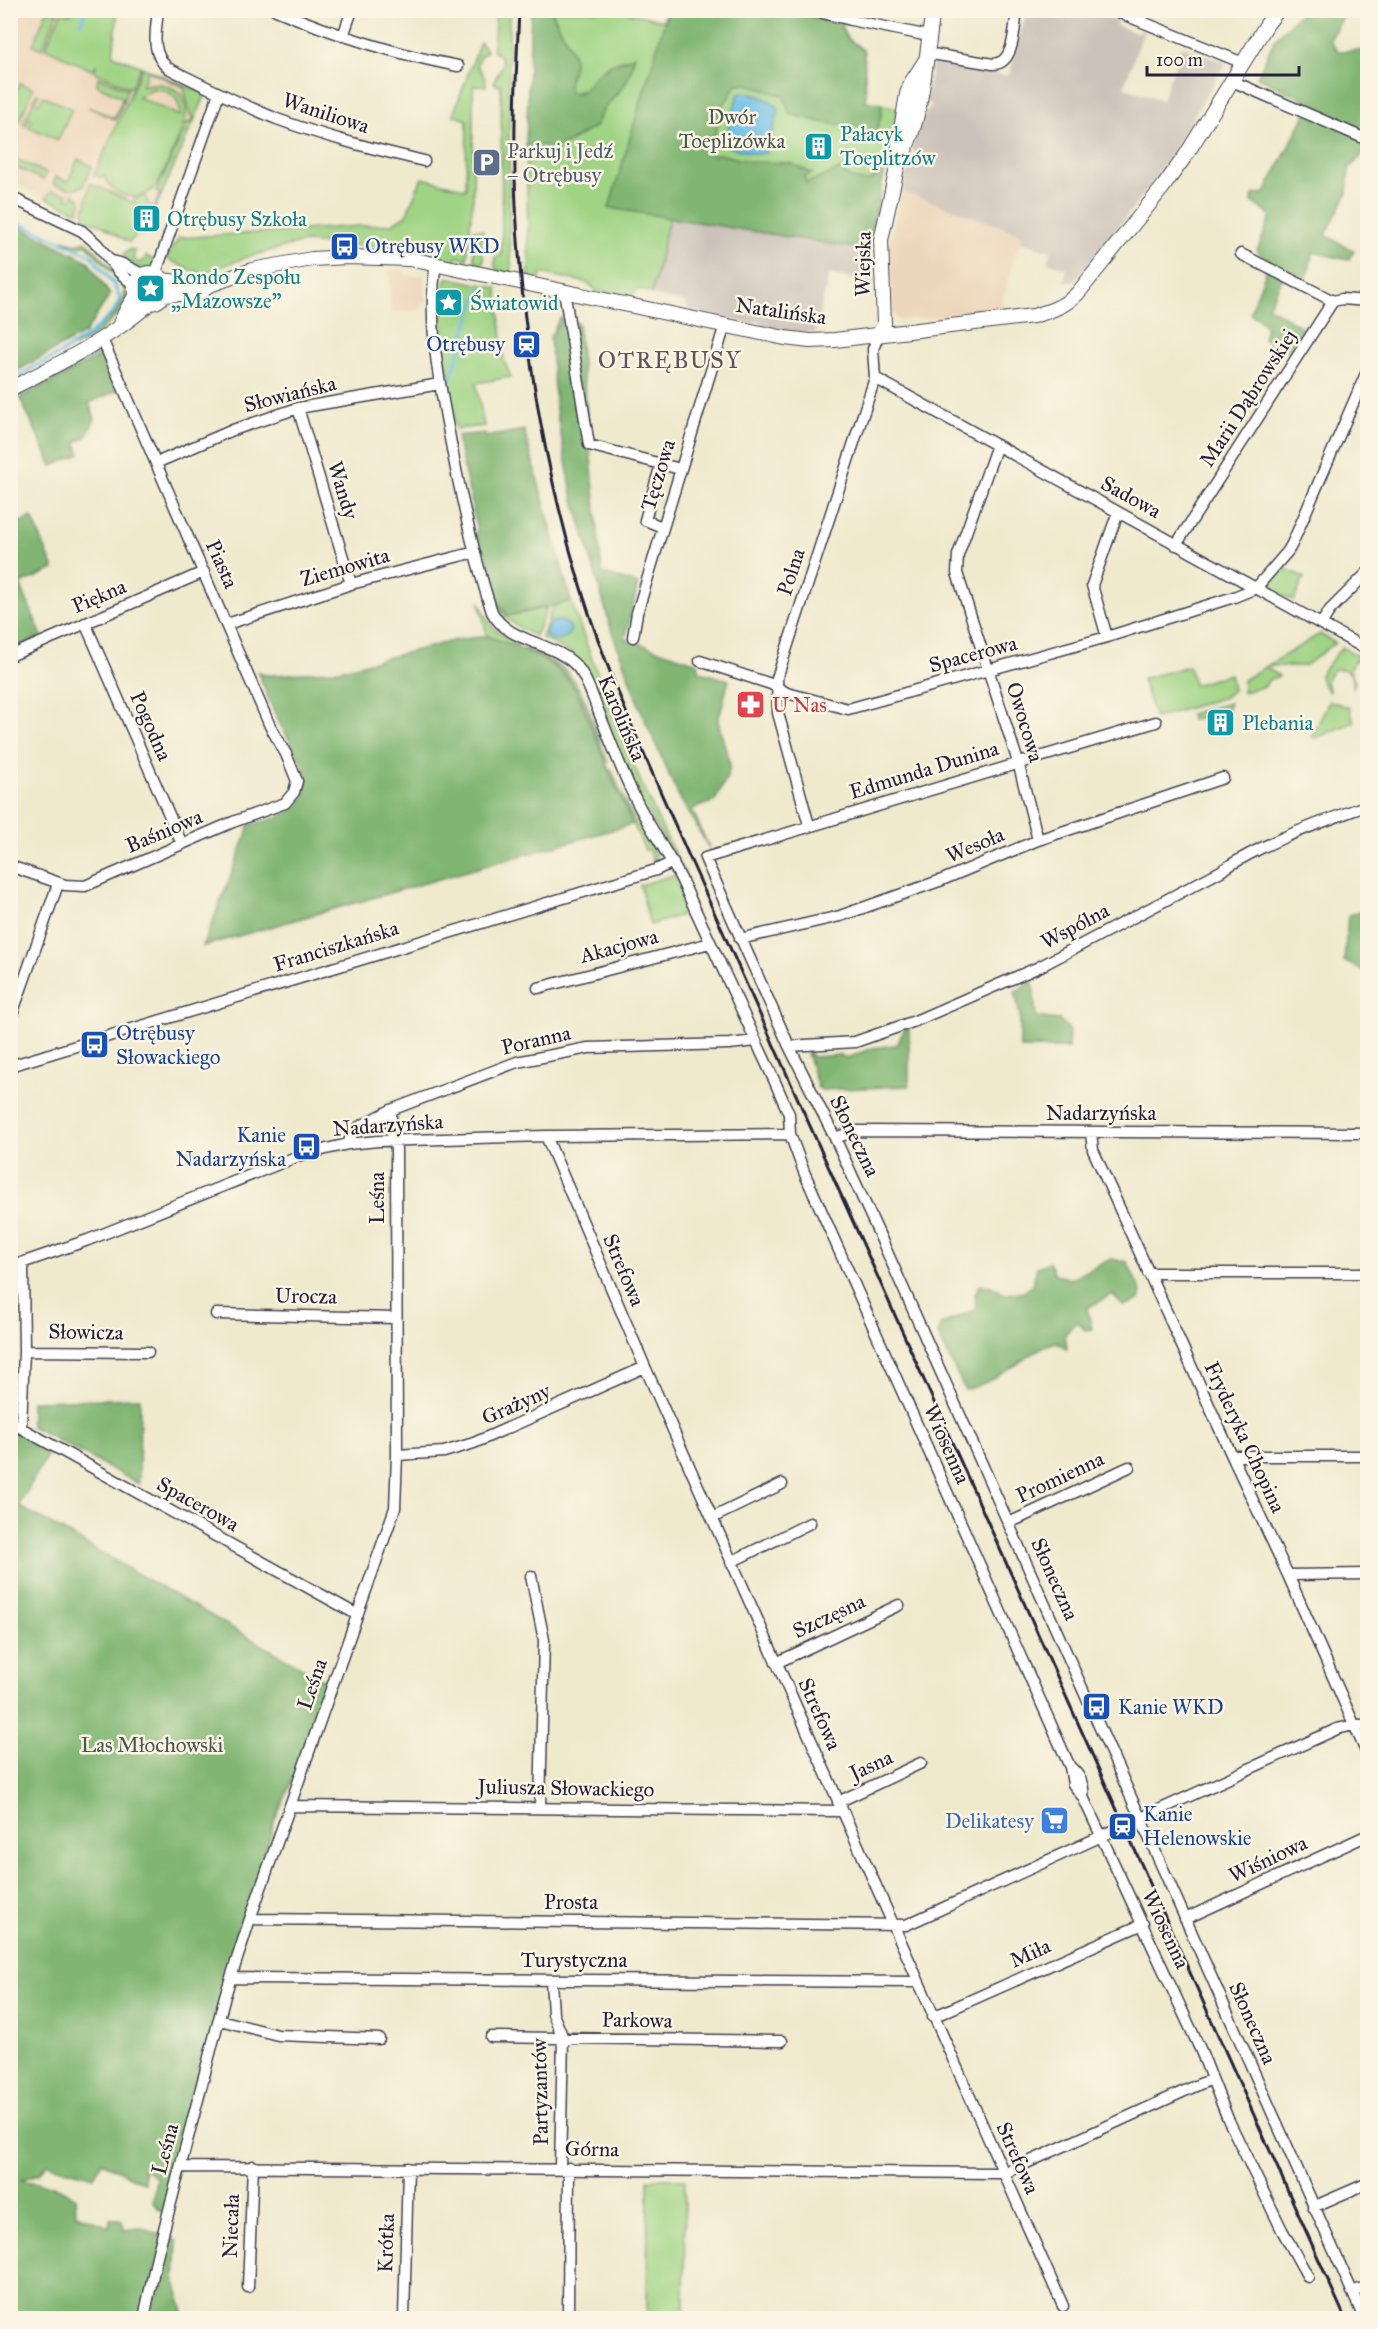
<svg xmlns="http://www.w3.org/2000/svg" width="1378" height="2329" font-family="'IM FELL Great Primer',serif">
	<rect width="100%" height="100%" fill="#fcf5e5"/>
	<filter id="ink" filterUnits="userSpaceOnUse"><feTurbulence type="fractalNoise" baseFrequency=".0167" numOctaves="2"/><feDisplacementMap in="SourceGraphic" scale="12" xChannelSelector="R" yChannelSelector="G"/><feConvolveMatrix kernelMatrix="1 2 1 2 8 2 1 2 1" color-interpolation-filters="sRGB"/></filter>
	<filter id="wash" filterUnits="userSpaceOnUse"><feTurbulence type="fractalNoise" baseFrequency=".008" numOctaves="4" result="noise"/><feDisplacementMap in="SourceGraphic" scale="24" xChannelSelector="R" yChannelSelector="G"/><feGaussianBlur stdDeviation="1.35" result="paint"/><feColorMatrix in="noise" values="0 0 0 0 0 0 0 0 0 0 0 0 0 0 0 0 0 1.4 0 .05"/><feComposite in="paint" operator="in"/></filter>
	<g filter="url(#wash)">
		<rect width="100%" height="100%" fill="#efe9cd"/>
		<path fill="#edd7bb" d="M11 11H118L113 55 206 94 141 241 11 182Z
			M902 191 1023 236 1011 267 1000 312 899 320 893 313 889 242Z
			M389 270H403L405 275 423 276 425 303 421 304 422 309 391 313Z"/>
		<path fill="#ccc2b9" d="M1027 11H1092L1117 21 1116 25 1136 33 1144 30 1124 87 1162 100 1182 46 1226 63 1153 182 1074 283 1064 281 1067 269 1047 262 1051 251 1021 242 1023 235 902 191 907 170 914 164 917 154 912 149 919 121 933 105 926 102 933 63 1009 76Z
			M669 218 703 222 856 248 868 254 873 284 829 274 815 333 788 331 766 326 758 321 751 324 689 310 685 302 651 295Z"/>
		<path fill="#a0d485" stroke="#617b60" stroke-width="1.5" fill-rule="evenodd" d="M788 10 831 21 818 86 842 96 898 108 867 254 856 248 703 222 669 218 652 293 638 289 630 297 597 291 588 283 541 273 540 280 529 278 526 145 570 142 596 126 603 110 625 84 631 71 634 56C627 60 619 60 611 64 595 72 586 96 570 92L567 87 574 60 552 11H622L663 21 666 11Z
			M47 11 58 12 42 49 33 45Z
			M76 11H118L113 55 206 94 154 211 147 209 134 238 129 242C114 235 100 220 83 220L90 183 134 203V199L145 196 149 205 154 208 160 194 156 192 188 122 191 123 194 116 190 115 184 87 148 71 142 86C163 79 189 90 186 115 185 126 162 179 155 187 137 206 111 195 103 174L101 178 94 175 142 68H140L131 88 95 72 96 65 92 70 45 48 61 13 69 14ZM152 89C169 88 181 98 180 116L138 97Z
			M496 11H509V238L512 274 499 272 495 267V257L502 255 499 243H502L501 85H496L494 81 503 64 500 56 493 51Z
			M480 42 487 51 480 56 477 65 485 78 486 86H473V196L467 259 456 257 454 262 414 252V249L304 242 250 256 212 270V273C196 275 180 265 166 258L179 238 392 224 406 215 422 178 466 189 467 120 453 115Z
			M98 77 128 89 116 120 88 107 114 118 123 98 97 85Z
			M20 83 33 89 18 124 11 122V105Z
			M37 93 39 94 36 102 39 104 43 96 72 109 58 140 29 127 33 120 30 118 26 126 23 124Z
			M11 157 46 173 43 180 11 165Z
			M78 159 92 166 83 186 71 189 53 184 56 177 68 182Z
			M52 191 69 194 66 198 71 200 73 194 79 198 81 202 78 212 46 198Z
			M473 230H483L481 248 484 260 481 264 476 263 474 259Z
			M63 240 76 244 86 241C92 246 124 282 126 287 134 310 92 338 74 347L115 314 125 296 124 285 87 245 75 246Z
			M130 249 135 251 133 259 137 262H143L146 256 156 261 153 267 141 269 126 261 124 254Z
			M449 278 497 288 504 361 511 377 476 383 484 426 456 429 441 323 444 284 446 279Z
			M96 350 100 351 99 353 11 400V395Z
			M1283 568 1304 577 1294 601 1270 588 1272 580Z
			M493 592 498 605 508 616 547 608 535 636C517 627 492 613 493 592Z
			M479 601C490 626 492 632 518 643L516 647 487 636Z
			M571 601C605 697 638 785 686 876L684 877 635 789 586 669 573 654 542 638 552 607Z
			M1320 634 1335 643 1305 666H1267Z
			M1342 647 1358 656 1356 660 1367 668 1355 660 1349 670C1353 675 1357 682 1353 687 1355 674 1346 666 1333 670L1326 681 1330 693 1322 683 1320 675Z
			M526 649C539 655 553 660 564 669 586 689 597 734 608 762L606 763C595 735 583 687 559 668 549 661 537 656 525 651Z
			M1189 666 1194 685 1230 674 1233 690 1225 697 1155 718 1142 679Z
			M1265 667 1279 676 1268 680 1265 686 1243 692V680Z
			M1329 701 1349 707 1354 722 1316 738 1312 737Z
			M1230 703 1227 709 1191 720 1190 714Z
			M611 769 630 811 654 851 656 855 653 862 649 850H645L609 770Z
			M674 875 691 912 650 925 640 885Z
			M648 2179H685L684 2318H647Z"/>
		<path fill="#80b672" stroke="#516c56" stroke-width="1.5" d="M531 11H552C556 27 572 42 574 60 576 72 564 80 570 92 585 96 587 83 596 75 609 63 624 64 634 55L631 71 625 84 603 110 596 126 557 149 539 145H526Z
			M668 11H780L842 24C841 37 855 43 864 51L866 101 882 104 881 115 877 130 821 122 790 114 784 97 780 95 744 83 736 85 719 112 717 127 710 151 712 155 720 154 751 162 790 163 812 173 804 177 807 183 841 169C846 177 859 182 868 181 873 180 880 174 885 170L867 254 856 248 609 208Z
			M1302 11H1363L1344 15 1330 40 1338 51 1367 50V150L1349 169 1347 193 1326 235 1354 251 1348 260 1313 252 1307 278 1287 269 1268 307 1302 327 1290 351 1263 339 1266 326 1250 313 1270 261 1257 251 1271 216 1252 202 1253 195 1265 193 1311 103 1257 77 1275 39Z
			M11 222 88 261 110 295 85 333 11 374Z
			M560 318 578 323 602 573 638 584 625 639 698 663 700 672 729 680 718 721 730 765 728 775 715 801 692 809 709 848 678 795 641 711 612 632 572 493 556 409 550 338Z
			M102 355 118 390 89 403 95 419 85 438 76 442 80 454 52 466 20 398Z
			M524 430 571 601 508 616C488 592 484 563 476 532L477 530 457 436 485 433 486 437Z
			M32 517 54 569 20 584 42 636 11 650 10 527Z
			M487 636C522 648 557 659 577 692L619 795 633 824 203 946 247 834 249 825C264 821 284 818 296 807 323 783 292 747 280 724 271 707 265 689 258 672L264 675H277L339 670 456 640Z
			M1361 912 1364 935H1368L1367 970 1363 971 1344 961 1348 915Z
			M1033 982 1036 1017 1059 1020 1069 1029 1068 1048H1020V1016L1015 991Z
			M909 1027V1086L822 1090 818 1088 807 1053H810L813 1057 839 1055 847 1058 872 1048 897 1045 905 1028Z
			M1111 1259 1127 1262 1141 1291 1139 1300 1123 1306 1113 1294 1087 1308 1092 1329 1085 1330 1077 1321 1065 1334 1067 1349 1057 1342C1043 1345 1035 1352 1024 1360 1005 1372 987 1384 965 1390L938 1335 940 1325 976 1309 975 1295 979 1285 991 1286 1005 1294 1024 1292 1032 1286 1037 1267 1049 1262 1055 1274 1071 1279Z
			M140 1398 139 1484 31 1426V1401Z
			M10 1424 51 1448 19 1506 327 1682 309 1742 274 1822 165 2215 153 2203 156 2177 144 2168V2183L102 2162 94 2177 47 2164 38 2174 20 2180 53 2186 75 2197 76 2214 109 2227 110 2219H121L125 2230 139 2227 177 2241 175 2282 186 2318H11Z"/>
		<path fill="#6bbee7" stroke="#467091" stroke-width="1.5" d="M742 92C754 94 771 98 779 109L766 153 755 154 729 147C724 131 734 111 738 95Z
			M560 621 568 624 571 629 568 636 557 641 547 637 545 634 551 622Z"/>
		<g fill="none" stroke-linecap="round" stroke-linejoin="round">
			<path stroke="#6bbee7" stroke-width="3" d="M81 23 86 10
				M10 219 91 255 115 286 120 299 114 312 89 335 61 353 10 380
				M476 301 481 289
				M461 345 474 305
				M451 377 460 349
				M10 398 97 352"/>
		</g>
	</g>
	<g filter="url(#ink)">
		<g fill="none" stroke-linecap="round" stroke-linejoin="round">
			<defs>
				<path id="street" d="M158 10C156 32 150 53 168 68 204 86 240 104 277 119 325 137 374 149 424 161
					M276 10C335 35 395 54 458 66
					M811 10 851 20
					M853 10 851 20 929 36
					M1113 10 1243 63
					M343 36 352 10
					M926 53 993 64C1015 64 1014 27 1017 10
					M1232 81 1368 140
					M10 197 82 231 97 244 119 272 135 286
					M1241 254 1333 301
					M112 261 120 263 144 275
					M436 263C427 320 438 376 449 433 460 493 473 554 492 612 508 644 557 641 579 669 588 681 592 696 598 710 608 735 617 759 628 783 642 817 664 846 681 879L775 1082 789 1114 790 1134 804 1172 1070 1767 1073 1784 1083 1797 1201 2051 1228 2119 1282 2230 1308 2277
					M155 275 219 93
					M564 290 589 445 680 469
					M875 378 1368 650
					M298 408 351 584
					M997 445 958 555 957 573 1018 762 1038 840
					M156 463 233 430 298 408 440 384
					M661 464 645 520 662 527
					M1176 545 1333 301 1342 299 1368 301
					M85 623 182 844
					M227 624 351 584 475 552
					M1321 624 1330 610 1368 572
					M633 637 637 613 725 325
					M1107 637 1092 585 1118 512
					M10 656 204 572
					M700 661 771 684 787 693 848 709 1107 637 1234 597 1256 588 1288 551 1292 544 1368 369
					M1156 722 705 858 789 1046 835 1138 879 1234 1364 2318
					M809 825 778 713 777 678 875 378 873 349 879 334
					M10 866 65 885 85 886 233 822 285 803 294 792 297 781 286 754 270 726 102 339
					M740 939 840 916 942 880 1038 840 1223 778
					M538 988 710 943
					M10 1020 58 884
					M789 1046 855 1042 915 1021 1039 967 1221 871C1266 841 1317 824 1368 805
					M10 1066 656 870 673 862
					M1091 1133 1093 1150 1232 1456 1288 1575 1368 1756
					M546 1136 645 1367 1063 2306
					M835 1138 855 1131 1368 1133
					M348 1144 352 1134 359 1127 391 1110 517 1062 588 1048 729 1044 756 1041
					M23 1264 24 1351 21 1428 356 1614
					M10 1267 88 1240 301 1155 348 1144 378 1141 546 1136 790 1134
					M1148 1273H1368
					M216 1314 396 1318
					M24 1351 148 1352
					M397 1455 444 1452 474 1443 645 1367
					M1232 1456H1368
					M712 1518 782 1484
					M1009 1523 1129 1467
					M731 1562 810 1523
					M1288 1575 1368 1574
					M531 1576 544 1640 540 1807
					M776 1663 899 1605
					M1070 1767C1079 1774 1085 1785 1083 1797
					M838 1802 921 1763
					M290 1806 842 1811
					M250 1919 906 1925 1337 1729 1354 1725H1368
					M1185 1919 1368 1835
					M231 1978 917 1982
					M551 1980 553 2014 563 2038 560 2168
					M933 2017 1143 1924
					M220 2020 278 2035 379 2039
					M491 2037 782 2041
					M181 2167 998 2173 1009 2171 1211 2079
					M1313 2207 1368 2183
					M248 2287 253 2166
					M1352 2292 1368 2286
					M144 2318 157 2256 225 1996 250 1919 395 1508 397 1455 396 1149 391 1128V1110
					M404 2318 408 2168
					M568 2318 569 2168"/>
				<path id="secondary" d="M901 157C923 120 926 54 933 10
					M135 288a15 15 0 1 1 30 0a15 15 0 1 1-30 0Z
					M162 280 207 286
					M163 295 196 293 203 291 207 286 252 270 312 259 348 257 410 259 785 338 810 341 835 340 1033 316C1051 311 1065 306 1078 293L1163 187 1186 155 1267 24 1278 10
					M120 324 127 309 136 295
					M879 334 884 324 881 240 899 159V142L907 94 911 83 925 61
					M10 389C59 364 109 339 150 303"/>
			</defs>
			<use href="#street" stroke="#414051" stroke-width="13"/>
			<use href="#secondary" stroke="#414051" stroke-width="16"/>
			<use href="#street" stroke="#fff" stroke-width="10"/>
			<use href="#secondary" stroke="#fff" stroke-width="14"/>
			<path stroke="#22223b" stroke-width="3" d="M519 10C516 76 513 141 516 206 522 334 543 463 580 585 609 681 652 772 692 863L1345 2318"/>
		</g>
	</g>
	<defs>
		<symbol id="building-square" viewBox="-11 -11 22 22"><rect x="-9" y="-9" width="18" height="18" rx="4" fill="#0f9aa8" stroke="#fcf5e5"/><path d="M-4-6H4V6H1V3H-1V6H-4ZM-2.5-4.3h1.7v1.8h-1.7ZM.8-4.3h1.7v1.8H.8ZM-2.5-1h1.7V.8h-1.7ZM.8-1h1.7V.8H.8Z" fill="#fff"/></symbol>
		<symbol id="parking-square" viewBox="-11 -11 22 22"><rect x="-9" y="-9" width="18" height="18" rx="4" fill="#5c6f8a" stroke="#fcf5e5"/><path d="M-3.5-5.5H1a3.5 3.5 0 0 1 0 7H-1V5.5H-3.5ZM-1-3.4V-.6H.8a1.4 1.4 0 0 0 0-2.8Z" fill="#fff"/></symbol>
		<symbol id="bus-square" viewBox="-11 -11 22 22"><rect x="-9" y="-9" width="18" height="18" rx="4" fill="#1a4fb4" stroke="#fcf5e5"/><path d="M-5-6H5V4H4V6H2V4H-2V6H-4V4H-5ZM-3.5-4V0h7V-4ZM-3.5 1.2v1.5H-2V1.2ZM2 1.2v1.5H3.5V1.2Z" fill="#fff"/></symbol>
		<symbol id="sight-square" viewBox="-11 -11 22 22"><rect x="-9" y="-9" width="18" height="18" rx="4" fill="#0f9aa8" stroke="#fcf5e5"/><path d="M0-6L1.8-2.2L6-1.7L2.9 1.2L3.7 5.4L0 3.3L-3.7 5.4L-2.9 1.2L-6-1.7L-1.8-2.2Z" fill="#fff"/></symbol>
		<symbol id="station-square" viewBox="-11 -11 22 22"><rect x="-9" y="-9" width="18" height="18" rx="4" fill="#1a4fb4" stroke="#fcf5e5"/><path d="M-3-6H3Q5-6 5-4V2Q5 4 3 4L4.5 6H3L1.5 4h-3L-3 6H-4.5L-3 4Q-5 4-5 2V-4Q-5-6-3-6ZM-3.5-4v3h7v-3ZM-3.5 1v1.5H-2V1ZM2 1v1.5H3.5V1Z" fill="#fff"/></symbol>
		<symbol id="pharmacy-square" viewBox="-11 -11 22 22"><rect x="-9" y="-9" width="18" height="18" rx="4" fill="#e0444e" stroke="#fcf5e5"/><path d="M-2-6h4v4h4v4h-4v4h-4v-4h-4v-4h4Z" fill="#fff"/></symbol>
		<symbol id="supermarket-square" viewBox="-11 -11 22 22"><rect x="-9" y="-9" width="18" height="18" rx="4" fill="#3f7fe0" stroke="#fcf5e5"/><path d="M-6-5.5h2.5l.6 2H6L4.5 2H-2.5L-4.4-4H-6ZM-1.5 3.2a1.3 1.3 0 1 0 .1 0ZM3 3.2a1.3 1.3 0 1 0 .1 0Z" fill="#fff"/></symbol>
	</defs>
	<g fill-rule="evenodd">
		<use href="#building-square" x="802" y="130" width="33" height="33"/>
		<use href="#parking-square" x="470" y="146" width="33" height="33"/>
		<use href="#building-square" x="130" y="202" width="33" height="33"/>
		<use href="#bus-square" x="328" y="230" width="33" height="33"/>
		<use href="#sight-square" x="134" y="272" width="33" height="33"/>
		<use href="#sight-square" x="432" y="286" width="33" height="33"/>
		<use href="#station-square" x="510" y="328" width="33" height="33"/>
		<use href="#pharmacy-square" x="734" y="688" width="33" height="33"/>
		<use href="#building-square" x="1204" y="706" width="33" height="33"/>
		<use href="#bus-square" x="78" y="1028" width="33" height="33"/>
		<use href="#bus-square" x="290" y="1130" width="33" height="33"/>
		<use href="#bus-square" x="1080" y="1690" width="33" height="33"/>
		<use href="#supermarket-square" x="1038" y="1804" width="33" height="33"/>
		<use href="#station-square" x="1106" y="1810" width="33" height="33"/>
	</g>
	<g text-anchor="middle" stroke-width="5" stroke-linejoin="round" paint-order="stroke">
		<g font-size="21" fill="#22223b" stroke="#fcf5e5">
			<text transform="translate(326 113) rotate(18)" y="7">Waniliowa</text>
			<text transform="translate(863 264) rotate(-89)" y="7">Wiejska</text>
			<text transform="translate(781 311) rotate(8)" y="7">Natalińska</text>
			<text transform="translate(290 394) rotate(-14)" y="7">Słowiańska</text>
			<text transform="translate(1248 398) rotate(-57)" y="7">Marii Dąbrowskiej</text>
			<text transform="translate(658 475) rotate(-73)" y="7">Tęczowa</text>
			<text transform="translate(343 490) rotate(73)" y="7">Wandy</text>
			<text transform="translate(1131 497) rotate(29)" y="7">Sadowa</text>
			<text transform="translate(222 564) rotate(66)" y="7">Piasta</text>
			<text transform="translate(345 567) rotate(-16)" y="7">Ziemowita</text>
			<text transform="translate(791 572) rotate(-72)" y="7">Polna</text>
			<text transform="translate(99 596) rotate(-23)" y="7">Piękna</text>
			<text transform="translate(973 654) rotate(-15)" y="7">Spacerowa</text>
			<text transform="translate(622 718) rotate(67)" y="7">Karolińska</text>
			<text transform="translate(1025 722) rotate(73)" y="7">Owocowa</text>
			<text transform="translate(151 726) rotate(66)" y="7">Pogodna</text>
			<text transform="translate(924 770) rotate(-17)" y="7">Edmunda Dunina</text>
			<text transform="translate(164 831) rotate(-23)" y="7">Baśniowa</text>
			<text transform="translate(975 845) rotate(-23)" y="7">Wesoła</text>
			<text transform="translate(1075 926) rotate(-28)" y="7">Wspólna</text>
			<text transform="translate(336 946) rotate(-17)" y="7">Franciszkańska</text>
			<text transform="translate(619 946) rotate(-15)" y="7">Akacjowa</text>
			<text transform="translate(536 1040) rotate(-13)" y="7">Poranna</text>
			<text x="1101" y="1120">Nadarzyńska</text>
			<text transform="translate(388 1125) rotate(-4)" y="7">Nadarzyńska</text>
			<text transform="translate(855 1136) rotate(64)" y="7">Słoneczna</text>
			<text transform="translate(377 1198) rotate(-90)" y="7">Leśna</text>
			<text transform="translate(624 1270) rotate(67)" y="7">Strefowa</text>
			<text transform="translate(306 1296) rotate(1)" y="7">Urocza</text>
			<text transform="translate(86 1332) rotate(1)" y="7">Słowicza</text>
			<text transform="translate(516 1404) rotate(-24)" y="7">Grażyny</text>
			<text transform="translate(1245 1437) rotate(65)" y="7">Fryderyka Chopina</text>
			<text transform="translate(947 1444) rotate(66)" y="7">Wiosenna</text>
			<text transform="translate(1060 1477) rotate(-25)" y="7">Promienna</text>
			<text transform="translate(198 1504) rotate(29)" y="7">Spacerowa</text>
			<text transform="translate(1055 1579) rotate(66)" y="7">Słoneczna</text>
			<text transform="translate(829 1616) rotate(-25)" y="7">Szczęsna</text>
			<text transform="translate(312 1684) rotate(-71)" y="7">Leśna</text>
			<text transform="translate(820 1714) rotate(66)" y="7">Strefowa</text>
			<text transform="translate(871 1765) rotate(-25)" y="7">Jasna</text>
			<text transform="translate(566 1788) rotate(1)" y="7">Juliusza Słowackiego</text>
			<text transform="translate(1268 1859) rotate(-25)" y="7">Wiśniowa</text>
			<text x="571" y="1909">Prosta</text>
			<text transform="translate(1166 1929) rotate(65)" y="7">Wiosenna</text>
			<text transform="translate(1030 1953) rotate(-24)" y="7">Miła</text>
			<text x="574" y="1967">Turystyczna</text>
			<text transform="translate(637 2020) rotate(1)" y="7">Parkowa</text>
			<text transform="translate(1253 2023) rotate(66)" y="7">Słoneczna</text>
			<text transform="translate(540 2092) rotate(-91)" y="7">Partyzantów</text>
			<text transform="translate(165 2149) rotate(-75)" y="7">Leśna</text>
			<text transform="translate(592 2149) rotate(1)" y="7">Górna</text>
			<text transform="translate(1018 2158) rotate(66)" y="7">Strefowa</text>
			<text transform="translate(231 2226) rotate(-88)" y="7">Niecała</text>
			<text transform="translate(386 2243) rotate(-88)" y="7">Krótka</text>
		</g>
		<g font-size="21" fill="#485751" stroke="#fcf5e5">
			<text x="732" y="124">Dwór<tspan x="732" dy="24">Toeplizówka</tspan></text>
			<text x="152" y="1752">Las Młochowski</text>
		</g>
		<g font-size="21" fill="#0d838f" stroke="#fcf5e5" text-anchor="start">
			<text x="840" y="141">Pałacyk<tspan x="840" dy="24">Toeplitzów</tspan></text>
			<text x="167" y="226">Otrębusy Szkoła</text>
			<text x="171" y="284">Rondo Zespołu<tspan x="171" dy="24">„Mazowsze”</tspan></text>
			<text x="470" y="310">Światowid</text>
			<text x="1242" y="730">Plebania</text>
		</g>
		<g font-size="21" fill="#4e5e75" stroke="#fcf5e5" text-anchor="start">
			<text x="507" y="158">Parkuj i Jedź<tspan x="507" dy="24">– Otrębusy</tspan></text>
		</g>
		<g font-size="21" fill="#164399" stroke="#fcf5e5" text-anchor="start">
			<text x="365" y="253">Otrębusy WKD</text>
			<text x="505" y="351" text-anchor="end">Otrębusy</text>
			<text x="116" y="1040">Otrębusy<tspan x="116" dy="24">Słowackiego</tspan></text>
			<text x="286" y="1142" text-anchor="end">Kanie<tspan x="286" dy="24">Nadarzyńska</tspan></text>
			<text x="1118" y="1714">Kanie WKD</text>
			<text x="1143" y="1821">Kanie<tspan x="1143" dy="24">Helenowskie</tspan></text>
		</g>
		<g font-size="21" fill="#be3a42" stroke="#fcf5e5" text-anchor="start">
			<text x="772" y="712">U Nas</text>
		</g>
		<g font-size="21" fill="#366cbe" stroke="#fcf5e5" text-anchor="end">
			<text x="1034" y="1828">Delikatesy</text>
		</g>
		<g font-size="24" letter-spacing="1.5" fill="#64515a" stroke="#fcf5e5">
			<text x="670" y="368">OTRĘBUSY</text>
		</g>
	</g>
	<rect width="1378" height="2329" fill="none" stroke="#fcf5e5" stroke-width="36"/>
	<path d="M1147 66v9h152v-9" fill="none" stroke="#22223b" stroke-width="3"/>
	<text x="1156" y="66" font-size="18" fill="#22223b" stroke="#fcf5e5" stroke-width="4.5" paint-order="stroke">100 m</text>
</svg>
